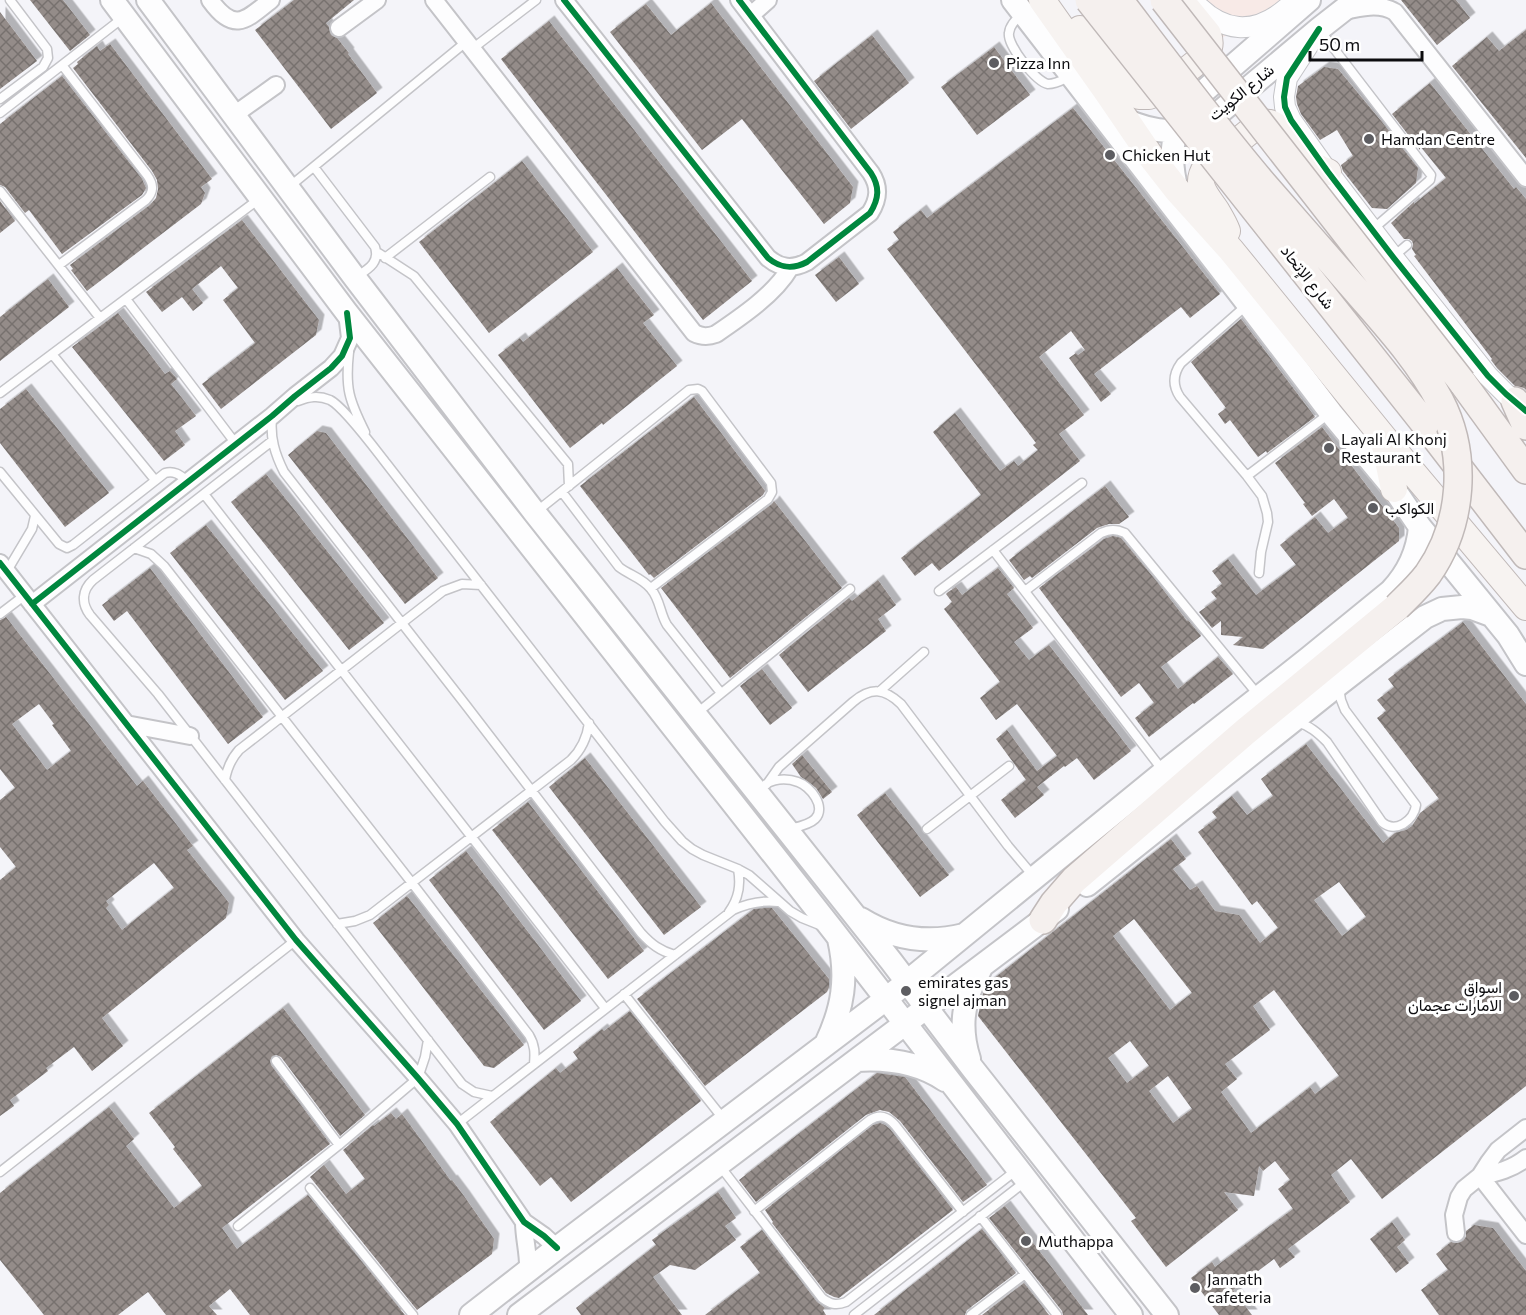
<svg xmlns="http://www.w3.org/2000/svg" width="1526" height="1315" font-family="Commissioner,Vazirmatn,sans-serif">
	<defs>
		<pattern id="building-cross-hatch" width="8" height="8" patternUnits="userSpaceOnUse" patternTransform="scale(1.5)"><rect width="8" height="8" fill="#948c89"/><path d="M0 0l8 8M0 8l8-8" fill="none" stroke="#77716e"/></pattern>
		<filter id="shadow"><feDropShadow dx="5.5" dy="-5.5" stdDeviation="0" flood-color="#0004"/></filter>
	</defs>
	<rect width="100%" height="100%" fill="#f4f4f9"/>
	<path fill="#f8eae7" d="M1156 0H1291L1259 24 1223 37 1203 34Z"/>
	<path fill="url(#building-cross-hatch)" fill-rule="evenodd" filter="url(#shadow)" d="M30 0H63L90 35 70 51Z
		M294 0H354L326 23 329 27 331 35 337 38 349 53 348 54 377 93 331 129 255 30Z
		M1401 0H1456L1470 18 1437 45Z
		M711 3 853 187 850 203 824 224 742 119 702 150 610 32 646 4 671 35Z
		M0 12 37 61 0 89Z
		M549 21 752 281 703 320 501 59Z
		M1526 30V158L1452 66 1487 37 1499 51Z
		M872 35 909 83 851 129 814 81Z
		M110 44 212 179 201 187 205 193 201 204 87 291 71 270 73 269 70 265 150 205 156 198 158 189 157 180 152 171 73 68 78 64 77 62 97 46 100 51Z
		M994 47 1030 95 977 135 941 87Z
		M1324 67 1338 69 1382 122 1418 168 1416 183 1387 209 1372 208 1343 171 1341 165 1353 156 1337 130 1320 140 1301 114 1297 104 1296 97 1298 86Z
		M62 76 142 179 146 188 142 195 62 254 29 210 25 213 5 187 0 185V124Z
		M1430 83 1514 189 1516 187 1526 199V390L1524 388 1515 386 1497 368 1491 360 1492 359 1414 256 1416 255 1412 249 1413 244 1412 241 1409 239H1404L1391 223 1414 202V204L1446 178 1420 146V150L1392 114Z
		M1073 108 1220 294 1190 318 1181 307 1094 374 1111 394 1101 402 1069 358 1076 353 1078 355 1085 350 1071 331 1039 357 1084 415 1059 434 1080 461 939 571 932 563 915 576 901 558 981 495 933 432 955 413 1000 471 1014 461 1018 466 1038 450 1033 445 1036 443 887 249 899 240 893 232 921 210 927 218Z
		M522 161 593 252 489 333 419 242Z
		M0 201 15 221 0 233Z
		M242 220 319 320 316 335 221 409 202 384 255 343 223 300 238 288 221 266 192 289 203 303 193 311 182 297 162 312 146 292Z
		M839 257 859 284 836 302 815 275Z
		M617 268 654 315 643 323 677 366 603 425 602 423 570 448 498 355 520 338 523 342Z
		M48 279 69 307 0 361V317Z
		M118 313 165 374 170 371 177 379 171 384 196 416 175 431 185 445 164 461 72 347Z
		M1241 319 1315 417 1267 453 1266 451 1258 457 1230 420 1225 424 1218 414 1226 408 1191 362Z
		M26 389 109 493 65 527 0 443V409Z
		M694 397 765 491 763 495 654 578 650 574 649 575 580 486Z
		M1322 427 1399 528V541L1263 649 1233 645 1243 637 1221 635V621L1212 628 1199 612 1217 599 1211 592 1222 584 1212 571 1228 559 1256 595 1296 565 1280 545 1315 517 1328 533 1348 518 1334 499 1312 516 1303 504 1305 503 1275 463Z
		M317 431 326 433 438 578 405 604 288 455Z
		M266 474 384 623 349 650 231 502Z
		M1105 486 1129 517 1119 524H1109L1097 528 1032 578 1030 576 1024 580 1009 560Z
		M774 501 842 588 730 678 661 588 772 504Z
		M206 525 323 671 285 700 170 553Z
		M1113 536 1121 538 1158 583 1187 621 1188 620 1201 636 1161 667 1178 689 1218 657 1233 674 1194 704 1193 703 1149 737 1135 718 1154 703 1139 683 1121 697 1039 588 1104 539Z
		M150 568 263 717 228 744 127 611 114 621 102 605Z
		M998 568 1014 588 1007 594 1033 628 1014 642 1029 660 1049 645 1131 751 1094 780 1077 758 1065 767 1064 766 1037 787 1044 795 1015 818 1001 800 1026 780 996 739 1007 730 1037 771 1057 756 1017 704 996 720 980 698 1000 682 944 609 952 602 946 594 948 592 956 587 962 595Z
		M878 580 896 605 878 619 886 631 808 692 779 655 849 598 852 601Z
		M6 617 137 786 143 781 193 846 187 850 229 903 226 918 102 1018 123 1046 92 1071 74 1047 46 1068 48 1071 10 1100 14 1106 0 1116V880L16 867 0 847V800L15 788 0 769V620ZM39 704 54 724 52 725 71 751 47 770 12 724ZM154 863 174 888 122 930 106 908 109 905 106 901Z
		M1463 622 1526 704V1086L1382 1199 1351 1159 1331 1175 1350 1202 1288 1249 1295 1257 1280 1268 1274 1259 1233 1290 1252 1315H1219L1191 1278 1212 1262 1215 1267 1293 1209 1278 1189 1290 1180 1275 1161 1263 1171 1259 1166 1254 1196 1224 1192 1238 1210 1166 1267 1131 1221 1136 1218 978 1016 982 996 988 983 1171 839 1186 859 1173 869 1190 890 1197 886 1215 911 1239 915 1260 943 1278 928 1257 901 1252 905 1198 832 1217 818 1212 812 1232 796 1247 815 1273 796 1261 779 1306 744 1383 843 1395 833 1406 830 1412 826 1420 813 1439 799 1377 718 1386 711 1377 700 1394 687 1388 679ZM1339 882 1366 917 1342 936 1314 900ZM1134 919 1192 993 1170 1010 1113 936ZM1274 990 1339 1076 1315 1094 1310 1087 1251 1133 1221 1092 1237 1079 1225 1064 1270 1030 1253 1006ZM1130 1041 1149 1066 1127 1083 1108 1058ZM1168 1076 1192 1109 1173 1123 1149 1091Z
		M762 669 792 708 770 725 740 686Z
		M802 755 832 792 823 799 816 788 801 777 792 764Z
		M585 758 701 907 664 935 549 787Z
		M885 793 949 875 920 897 857 815Z
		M528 802 644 951 608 979 492 830Z
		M466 851 581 1001 544 1030 429 880Z
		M407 896 524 1045 494 1068 484 1066 373 923Z
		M766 908H772L829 979V987L827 992 705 1086 637 999 754 909Z
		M283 1008 365 1115 340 1136 281 1057 276 1055 272 1056 270 1061 271 1065 330 1144 222 1228 237 1249 308 1195 405 1315H250L230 1289 209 1306 217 1315H166L148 1292 118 1315H44L0 1260V1193L109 1107 134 1139 126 1146 174 1208 202 1186 173 1149 175 1147 149 1113Z
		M630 1011 701 1101 571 1202 551 1177 540 1186 490 1122 556 1068 560 1073 578 1059 573 1052 602 1029 604 1031Z
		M877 1073 905 1077 987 1185 963 1202 900 1121 889 1112 880 1110 866 1115 756 1202 739 1180Z
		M391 1113 396 1119 402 1114 451 1181 452 1180 464 1196 494 1239 492 1254 417 1310 310 1177 324 1165 346 1194 365 1179 343 1150 373 1125 374 1126Z
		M880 1123 885 1125 890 1129 953 1210 839 1298 834 1297 826 1293 772 1223 773 1222 765 1210 873 1125Z
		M718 1192 736 1218 725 1226 736 1240 695 1270 670 1265 653 1277 682 1315H581L576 1308 656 1245 652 1240Z
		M1005 1206 1088 1315H1063L1062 1311 989 1218Z
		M1392 1222 1405 1240 1397 1247 1409 1263 1396 1273 1370 1239Z
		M1474 1225 1493 1228 1526 1271V1315H1439L1421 1290 1448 1270 1436 1254 1451 1242 1457 1243 1463 1241 1466 1237V1231Z
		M982 1229 1016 1273 967 1310 965 1315H874Z
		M762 1230 817 1302 825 1308 823 1310 826 1315H705L760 1273 740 1247Z
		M1024 1283 1049 1315H982Z"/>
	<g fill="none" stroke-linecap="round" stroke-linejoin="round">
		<defs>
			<path id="service" d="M1023 13C1017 19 1010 24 1009 33 1007 45 1036 82 1048 84 1057 84 1064 79 1071 76
				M1319 29 1431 175 1430 180 1373 229
				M472 49 536 0
				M0 99 43 67 48 58 47 49 10 0
				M0 113 124 17
				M314 167 375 247C380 263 368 269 356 277
				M289 187 466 42
				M0 191 100 318
				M377 252 414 276 568 464 569 486
				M1394 256 1407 245
				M385 258 490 177
				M59 265 146 200C154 192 154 185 147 175L62 65
				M126 299 236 444
				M1248 304 1181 363C1173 374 1172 385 1180 397L1247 476 1262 496 1267 513 1268 522 1261 552 1259 573
				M349 352C345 388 349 400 365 432
				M52 354 155 480
				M0 393 259 199
				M298 401C309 397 318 395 330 400 344 407 375 449 386 463L665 822 682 841 692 849 703 855 738 869 749 875 790 911 802 918 822 926
				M272 418C270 438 275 454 284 472L465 704 641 933C651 944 660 951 675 955
				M272 441 93 580C82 590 81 603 90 615L158 694 462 1084 474 1092 492 1096
				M0 472 59 544 67 548 73 545 165 473C175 470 181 476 189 482
				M1247 476 1330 413
				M562 492 619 567C629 575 643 578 651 589 660 599 660 614 667 625L721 693
				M204 494 605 1008
				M536 512 689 390 698 389 702 391 771 483 772 492 768 499 651 588
				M134 548 151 554 164 566 412 883 529 1035C535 1045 535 1053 534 1064
				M993 550 1164 772
				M7 571 32 529 35 516
				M939 591 1082 483
				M1025 591 1101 533C1110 529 1116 529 1125 533L1259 696
				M0 614 25 595
				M880 691 924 652
				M697 713 850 589
				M1296 722C1309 725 1318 733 1327 742L1382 822C1395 834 1414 821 1416 805L1345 710 1341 700 1339 688
				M225 780C227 768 231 759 239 750L443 591 462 584 481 585
				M766 784C775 779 787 778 798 782 810 786 827 807 815 819 809 825 797 827 789 829
				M767 784 779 767 853 702C871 687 884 688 901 704L1008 846 1035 878
				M927 829 1009 766
				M729 912C739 898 741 885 738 869
				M337 924 355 921 370 915 571 760C582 749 587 738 589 723
				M624 994 725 1121
				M276 1061 339 1145
				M457 1124 733 910C748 903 761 900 778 902
				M720 1166 822 1298C830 1304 836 1306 846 1302L1018 1169
				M0 1172 296 940
				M310 1188 413 1315
				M754 1211 870 1120C880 1114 887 1116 895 1125L963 1212
				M980 1216 1057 1315
				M238 1226 339 1145 418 1078 425 1057 428 1040
				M854 1315 1026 1181
				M971 1315 1025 1274"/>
			<path id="minor" d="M210 0C234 33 245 21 271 0
				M434 0 694 333C702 337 708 337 716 334 741 317 775 294 790 268
				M564 0 768 258C780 268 792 270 807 262L870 213C879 199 880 187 871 173L739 0
				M1343 11C1361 8 1378 2 1395 12L1526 178
				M751 15 768 0
				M339 28 377 0
				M234 115 276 85
				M0 563 296 940 418 1078 457 1124 524 1222 544 1236 557 1248
				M32 604 272 416 295 396 331 368 342 356 350 338 347 313
				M126 724 190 736
				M1480 1176 1526 1235
				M1480 1176C1497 1173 1512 1169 1526 1158
				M524 1222C524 1239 529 1254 528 1271
				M1456 1233 1454 1215 1459 1197 1464 1189 1480 1176 1489 1162 1498 1150 1526 1128"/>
			<path id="tertiary" d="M1193 1C1222 33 1254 36 1287 8
				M1311 41 1287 78 1284 97 1285 107 1291 120 1328 172 1393 257 1488 376 1506 394 1524 409"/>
			<path id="secondary" d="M112 0 347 313 832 929 1131 1315
				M148 0 355 278 535 513 891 961 973 1069 1167 1315
				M1013 0 1248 304 1331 413 1394 489 1420 527 1508 635 1526 664
				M1125 120C1159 135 1181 135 1214 117L1319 29 1356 0
				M1177 190C1170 165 1170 137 1184 114 1187 108 1192 103 1196 98L1309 0
				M1087 885 1339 684 1425 617 1442 609 1462 607 1472 608 1491 615
				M861 919C893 939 928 944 964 935
				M826 1044C843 1008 848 978 839 939
				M969 1059C959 1028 963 997 980 970
				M857 1060C888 1058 918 1062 945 1080
				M471 1315 557 1248 886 999 1164 772 1309 658 1391 591C1409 572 1418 552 1420 527
				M519 1315 1057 909"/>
			<path id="primary" d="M1042 0 1107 92 1152 158 1177 190 1231 250 1384 438 1526 607
				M1080 29 1095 44 1130 91 1139 96H1149C1159 91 1201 61 1207 52 1211 46 1210 40 1208 34L1182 2
				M1227 231C1224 223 1220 217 1216 210 1206 195 1194 185 1206 167L1260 123C1281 118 1292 148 1306 160 1313 166 1320 169 1328 172
				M1384 441 1394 489"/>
			<path id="trunk" d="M1462 382 1526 470
				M1515 401 1526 426
				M1425 424 1526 555
				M1043 920 1054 903 1074 880 1245 732 1397 607"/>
		</defs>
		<use href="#service" stroke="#c4c4c8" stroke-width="11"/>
		<use href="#minor" stroke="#c4c4c8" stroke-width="20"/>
		<use href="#tertiary" stroke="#c4c4c8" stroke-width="22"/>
		<use href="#secondary" stroke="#c4c4c8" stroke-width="26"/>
		<use href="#primary" stroke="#c0b9b8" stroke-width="28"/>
		<use href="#trunk" stroke="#c0b9b8" stroke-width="30"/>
		<use href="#service" stroke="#fdfdfe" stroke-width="8"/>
		<use href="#minor" stroke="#fdfdfe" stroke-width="16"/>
		<use href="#tertiary" stroke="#fdfdfe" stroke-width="20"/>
		<use href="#secondary" stroke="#fdfdfe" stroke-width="22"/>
		<use href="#primary" stroke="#f7f3f1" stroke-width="26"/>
		<use href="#trunk" stroke="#f5f0ee" stroke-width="27"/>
		<defs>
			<path id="trunk-bridge" d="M1089 0 1425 424
				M1119 0C1167 63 1214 126 1265 186 1295 220 1325 255 1355 289 1385 324 1418 359 1440 401 1468 455 1463 524 1428 574 1419 586 1408 596 1397 607
				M1164 0 1462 382"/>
		</defs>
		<use href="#trunk-bridge" stroke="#c0b9b8" stroke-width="30" stroke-linecap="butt"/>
		<use href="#trunk-bridge" stroke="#f5f0ee" stroke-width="27"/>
		<defs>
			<path id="cycleway" d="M564 0 768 258C780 268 792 270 807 262L870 213C879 199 880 187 871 173L739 0
				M1319 29 1287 78 1284 97 1285 107 1291 120 1328 172 1393 257 1488 376 1506 394 1526 411
				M0 563 296 940 418 1078 457 1124 524 1222 544 1236 557 1248
				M32 604 272 416 295 396 331 368 342 356 350 338 347 313"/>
		</defs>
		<use href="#cycleway" stroke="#fff" stroke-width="10"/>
		<use href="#cycleway" stroke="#00873e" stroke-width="6"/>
	</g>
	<g fill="#5d5d61" stroke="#fff" stroke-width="2">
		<circle cx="994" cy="63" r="6"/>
		<circle cx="1369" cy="139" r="6"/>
		<circle cx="1110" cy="155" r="6"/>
		<circle cx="1329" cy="448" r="6"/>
		<circle cx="1373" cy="508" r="6"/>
		<circle cx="906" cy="991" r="6"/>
		<circle cx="1514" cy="996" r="6"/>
		<circle cx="1026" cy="1241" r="6"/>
		<circle cx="1195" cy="1288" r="6"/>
	</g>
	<g text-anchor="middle" stroke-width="6" stroke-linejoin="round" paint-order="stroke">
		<g font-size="16" fill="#0c0c0f" stroke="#fff" text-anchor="start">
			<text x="1006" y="69">Pizza Inn</text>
			<text x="1381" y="145">Hamdan Centre</text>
			<text x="1122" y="161">Chicken Hut</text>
			<text x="1341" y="445">Layali Al Khonj<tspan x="1341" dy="18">Restaurant</tspan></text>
			<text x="1385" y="514">الكواكب</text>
			<text x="918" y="988">emirates gas<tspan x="918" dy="18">signel ajman</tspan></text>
			<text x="1502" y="993" text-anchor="end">اسواق<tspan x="1502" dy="18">الامارات عجمان</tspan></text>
			<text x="1038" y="1247">Muthappa</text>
			<text x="1207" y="1285">Jannath<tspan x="1207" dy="18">cafeteria</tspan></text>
		</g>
		<g font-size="16" fill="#0c0c0f" stroke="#fff">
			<text transform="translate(1241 92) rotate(-39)" y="6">شارع الكويت</text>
			<text transform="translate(1308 277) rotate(52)" y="6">شارع الإتحاد</text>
		</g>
	</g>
	<path d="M1310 51v9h112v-9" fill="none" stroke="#0c0c0f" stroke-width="3"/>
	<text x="1319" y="51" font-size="18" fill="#0c0c0f" stroke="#ffffff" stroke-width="4.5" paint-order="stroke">50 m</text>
</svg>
